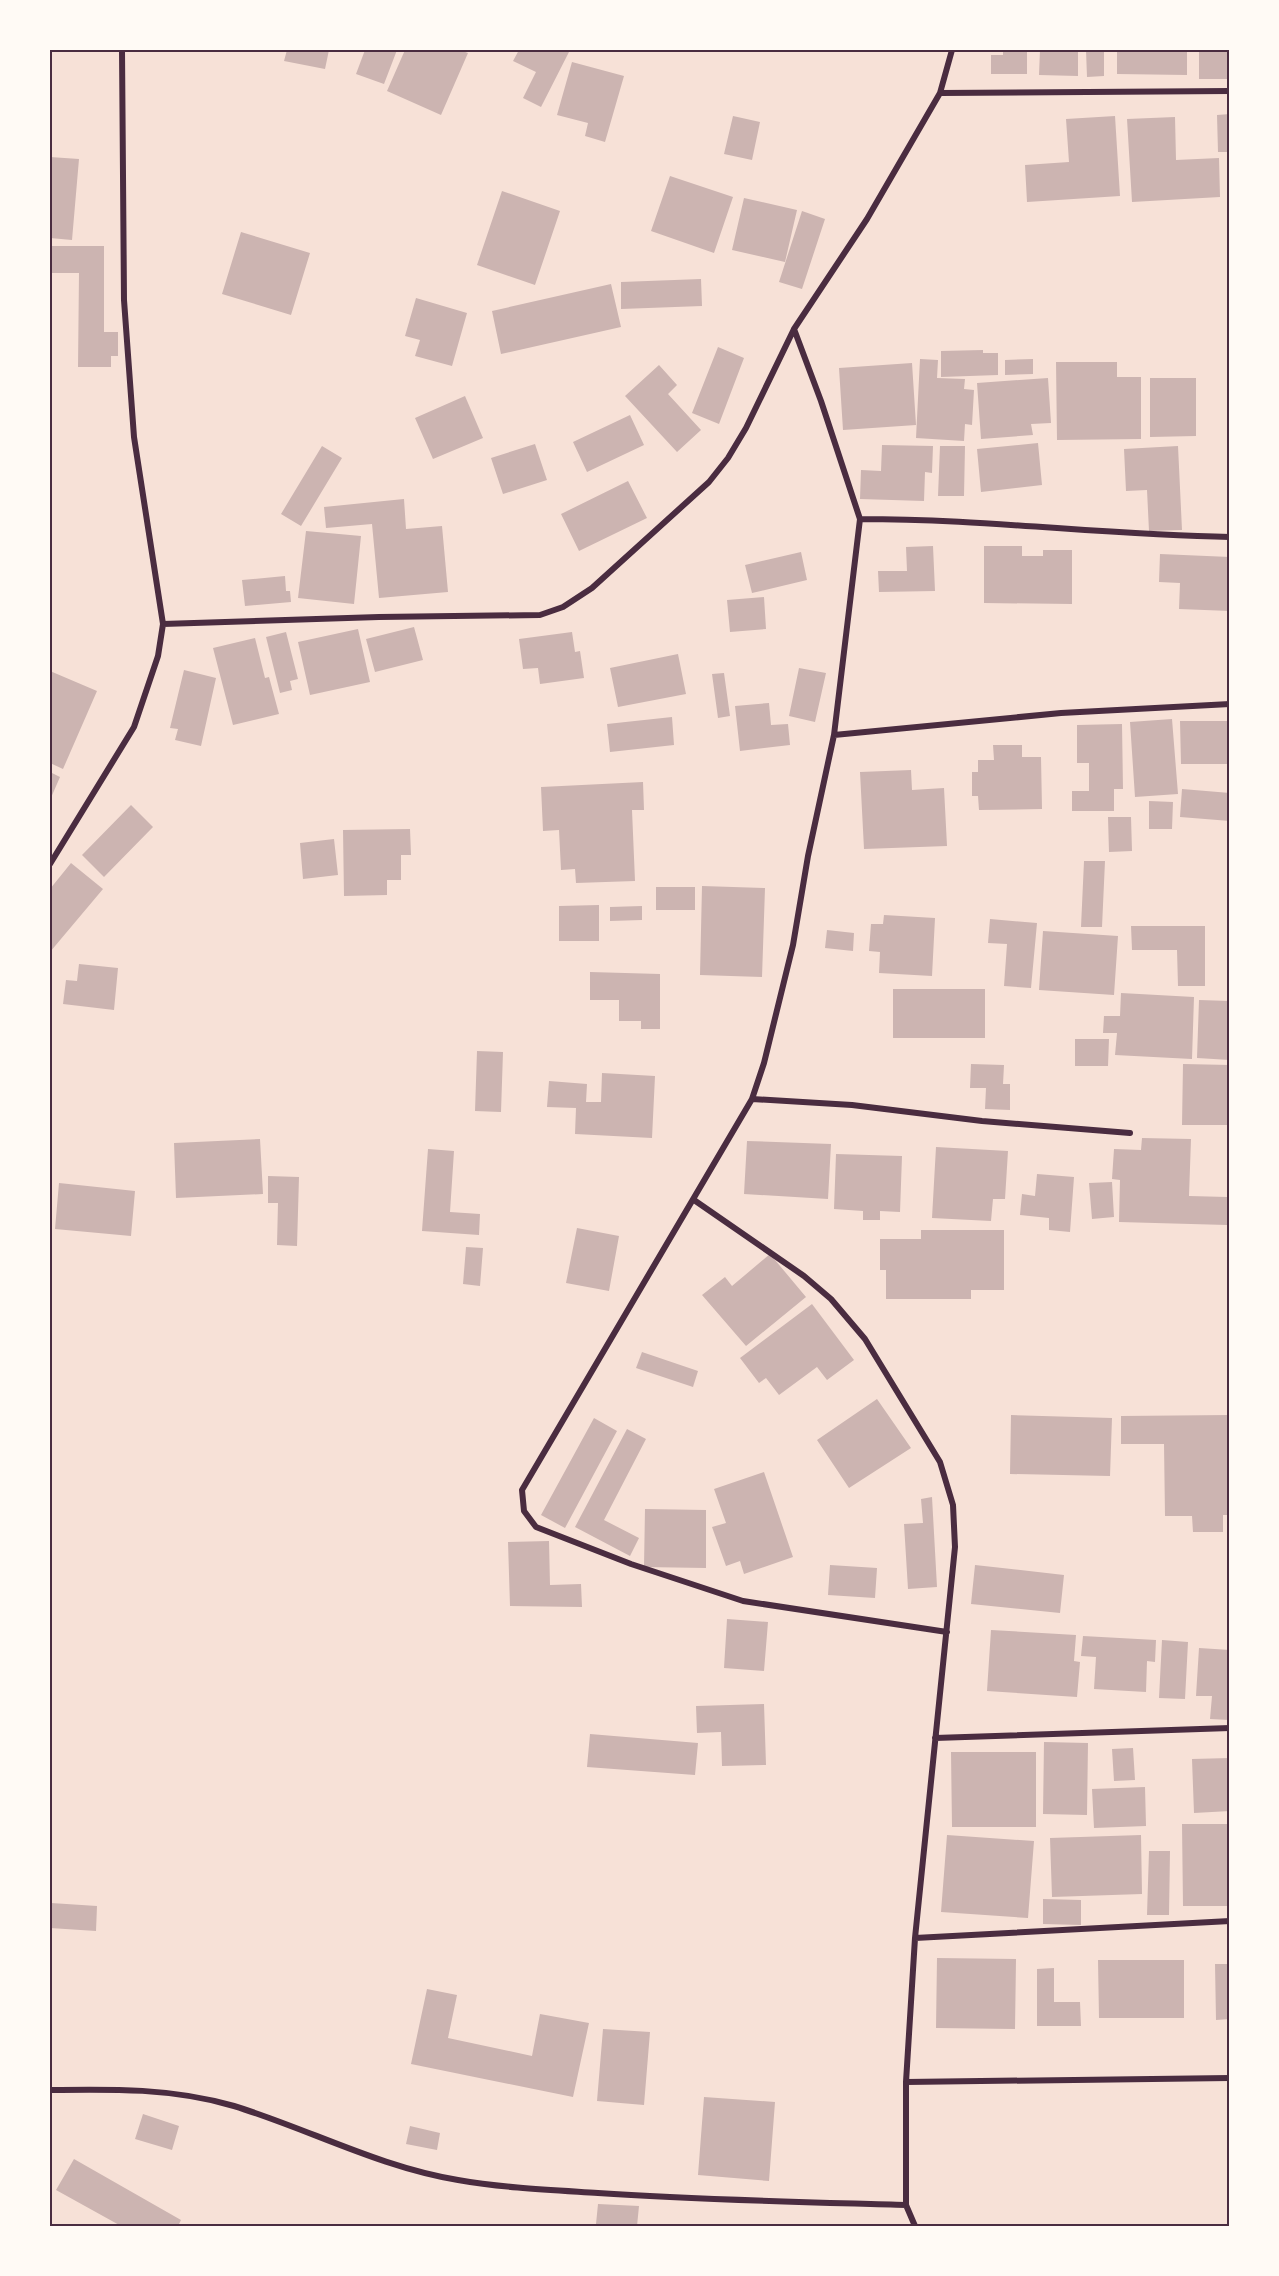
<svg xmlns="http://www.w3.org/2000/svg" width="1279" height="2276" font-family="Figtree,sans-serif">
	<rect width="100%" height="100%" fill="#f7e1d7"/>
	<path fill="#ccb4b1" d="M287 50H329L325 69 284 61Z
		M365 50H397L384 84 356 74Z
		M405 50H460L468 53 441 115 387 91Z
		M519 50H570L541 107 523 98 536 72 513 61Z
		M1003 50H1027V74H991V55H1003Z
		M1040 50H1078V76L1039 75Z
		M1086 50H1104V76L1087 77Z
		M1117 50H1187V75L1117 74Z
		M1199 50H1230V79H1199Z
		M572 62 624 76 605 142 585 136 588 123 557 115Z
		M1230 114V152H1218L1217 115Z
		M733 116 760 122 752 160 724 154Z
		M1115 116 1120 196 1027 202 1025 165 1069 162 1066 119Z
		M1175 117 1176 160 1219 158 1220 197 1132 202 1127 119Z
		M50 157 79 159 72 240 50 238Z
		M670 176 733 197 714 253 651 231Z
		M502 191 560 211 535 285 477 265Z
		M744 198 797 210 785 262 732 250Z
		M802 211 825 219 802 289 779 282Z
		M241 232 310 253 291 315 222 294Z
		M50 246H104V332H118V356H111V367H78L79 273H50Z
		M701 279 702 306 621 309V282Z
		M611 284 621 327 501 354 492 311Z
		M416 298 467 313 452 366 415 356 420 340 405 336Z
		M718 347 744 358 719 424 692 413Z
		M983 350V353H998V375L941 377V351Z
		M920 359 938 360 937 378 965 379 964 389 974 390 972 425 965 424 964 441 916 438Z
		M1033 359V374L1005 375V360Z
		M1056 362H1117V377H1141V439L1057 440Z
		M912 363 916 425 843 430 839 368Z
		M659 365 677 385 668 394 701 430 677 452 625 396Z
		M1048 378 1051 423 1031 424 1033 435 981 439 977 383Z
		M1150 378H1196V436L1150 437Z
		M465 396 483 438 433 459 415 418Z
		M630 415 644 445 587 472 573 442Z
		M1038 443 1042 485 981 492 977 449Z
		M535 444 547 480 503 494 491 458Z
		M882 445 933 446 932 473 925 472 924 501 860 499 861 470 881 471Z
		M322 446 342 458 301 526 281 514Z
		M940 446H965L964 496H938Z
		M1178 446 1182 530 1149 531 1147 490 1126 491 1124 449Z
		M628 481 647 518 579 551 561 514Z
		M404 499 406 529 442 526 448 592 379 598 372 524 326 528 324 507Z
		M306 531 361 536 354 604 298 598Z
		M933 546 935 591 879 592 878 571H907L906 547Z
		M984 546H1022V556H1043V550H1072V604L984 603Z
		M801 552 807 580 752 593 745 565Z
		M1160 554 1230 557V611L1179 609 1180 583 1159 582Z
		M285 576 286 591H290L291 602 245 606 242 580Z
		M764 597 766 629 730 632 727 600Z
		M414 627 423 660 375 672 366 639Z
		M358 629 370 682 310 695 298 642Z
		M286 632 298 679 290 681 292 690 280 693 266 637Z
		M572 632 575 652 580 651 584 678 540 684 538 668 523 669 519 639Z
		M255 638 265 678 269 677 279 714 233 725 213 648Z
		M678 654 686 694 618 707 610 668Z
		M799 668 826 673 815 722 789 716Z
		M184 670 216 678 201 746 175 740 178 729 170 728Z
		M50 671 97 691 63 769 50 763Z
		M724 673 730 716 718 718 712 674Z
		M769 703 771 725 788 724 790 745 740 751 735 706Z
		M672 717 674 745 610 752 607 724Z
		M1172 719 1178 794 1135 797 1130 722Z
		M1180 721H1230V764H1181Z
		M1122 724 1123 789H1114V811H1072V791H1089V763H1077V725Z
		M993 745H1022V757H1041L1042 809 979 810 978 796H972V772H978V760H994Z
		M911 770 912 790 944 788 947 846 864 849 860 772Z
		M50 772 60 777 50 800Z
		M643 782 644 810H632L635 881 576 883 575 869 561 870 559 830 543 831 541 787Z
		M1182 789 1230 793V821L1180 817Z
		M1149 801 1173 802 1172 829H1149Z
		M131 805 153 827 104 877 82 855Z
		M1108 817H1131L1132 851 1109 852Z
		M410 829 411 855H401V880H387V895L344 896 343 830Z
		M334 839 338 875 303 879 300 843Z
		M1084 861H1105L1102 927H1081Z
		M71 863 103 889 50 952V889Z
		M702 886 765 888 762 977 700 975Z
		M656 887H695V910H656Z
		M599 905V941H559V906Z
		M642 906V920L610 921V907Z
		M884 915 935 918 932 976 879 973 880 952 869 951 871 924H883Z
		M990 919 1037 923 1031 988 1004 986 1007 944 988 943Z
		M1131 926H1205V986H1178L1177 950H1132Z
		M827 930 854 933 853 951 825 948Z
		M1043 931 1118 936 1114 995 1039 990Z
		M79 964 118 968 114 1010 63 1004 66 980 77 981Z
		M590 972 660 974V1029H641V1021H619V1000H590Z
		M893 989H985V1038H893Z
		M1121 993 1194 997 1192 1059 1115 1055 1117 1033H1103L1104 1016H1120Z
		M1199 1000 1230 1001V1060L1197 1058Z
		M1075 1039H1109L1108 1066H1075Z
		M477 1051 503 1052 501 1112 475 1111Z
		M971 1064 1004 1065 1003 1084H1010V1110L985 1109 986 1088H970Z
		M1183 1064 1230 1065V1125H1182Z
		M602 1073 655 1076 652 1138 575 1134 576 1108 547 1107 549 1081 587 1084 586 1102H601Z
		M1142 1138 1191 1139 1189 1196 1227 1197V1225L1119 1222 1120 1180 1112 1179 1114 1149 1141 1150Z
		M260 1139 263 1194 176 1198 174 1143Z
		M747 1141 831 1144 828 1199 744 1194Z
		M936 1147 1008 1151 1005 1199H993L991 1221 932 1218Z
		M428 1149 454 1151 450 1212 480 1214 479 1235 422 1231Z
		M836 1154 902 1156 900 1212 880 1211V1220H863V1211L834 1209Z
		M1037 1174 1074 1177 1070 1232 1049 1230V1218L1020 1215 1022 1194 1035 1196Z
		M268 1176 299 1177 297 1246 277 1245 278 1203H268Z
		M1112 1182 1114 1217 1092 1219 1089 1183Z
		M59 1183 135 1191 131 1236 55 1229Z
		M577 1228 619 1236 609 1291 566 1283Z
		M921 1230H1004V1290H971V1299H886V1270H880V1239H921Z
		M466 1247 483 1248 480 1286 463 1284Z
		M770 1254 806 1297 746 1346 702 1295 725 1277 732 1286Z
		M812 1304 854 1360 827 1380 817 1367 779 1395 766 1378 759 1383 740 1358Z
		M642 1352 698 1371 693 1387 636 1368Z
		M877 1399 911 1448 849 1488 817 1440Z
		M1011 1415 1112 1418 1110 1476 1010 1474Z
		M1230 1415V1515H1223V1532H1193L1192 1516H1165L1164 1444H1121V1416Z
		M594 1418 617 1431 565 1528 541 1515Z
		M627 1429 646 1439 604 1520 639 1538 630 1556 575 1527Z
		M764 1472 793 1557 744 1574 740 1561 726 1566 712 1527 726 1523 714 1489Z
		M932 1497 937 1587 908 1589 904 1524 923 1523 921 1499Z
		M645 1509 706 1510V1568L644 1567Z
		M549 1541 550 1585 581 1584 582 1607 510 1606 508 1542Z
		M830 1565 877 1568 875 1598 828 1595Z
		M975 1565 1064 1575 1060 1613 971 1604Z
		M727 1619 768 1622 764 1671 724 1668Z
		M991 1630 1076 1635 1074 1661 1080 1662 1077 1697 987 1691Z
		M1083 1636 1156 1640 1155 1662 1147 1661 1146 1692 1094 1689 1096 1657 1081 1656Z
		M1162 1640 1188 1642 1185 1699 1159 1698Z
		M1199 1648 1230 1650V1720L1210 1719 1212 1696H1196Z
		M764 1704 766 1765 722 1766 721 1732 697 1733 696 1706Z
		M590 1734 698 1743 695 1775 587 1767Z
		M1044 1742 1088 1743 1087 1815 1043 1814Z
		M1133 1748 1135 1780 1114 1781 1112 1749Z
		M951 1752H1036V1827H952Z
		M1230 1758V1811L1194 1813 1192 1759Z
		M1145 1787 1146 1826 1094 1828 1092 1789Z
		M1182 1824H1230V1906H1183Z
		M947 1835 1034 1841 1028 1918 941 1912Z
		M1141 1835 1142 1894 1052 1897 1050 1838Z
		M1149 1851H1170L1169 1915H1147Z
		M1043 1899 1081 1900V1925L1043 1924Z
		M51 1903 97 1906 96 1931 50 1928Z
		M937 1958 1016 1959 1015 2029 936 2028Z
		M1098 1960H1184V2018H1099Z
		M1215 1964H1230V2019L1216 2020Z
		M1054 1968V2002H1080L1081 2026H1037V1969Z
		M427 1989 457 1995 448 2038 532 2056 540 2014 589 2023 573 2097 411 2064Z
		M603 2029 650 2032 644 2105 597 2101Z
		M704 2097 775 2102 769 2181 698 2175Z
		M143 2114 179 2126 172 2150 135 2139Z
		M410 2126 440 2133 437 2150 406 2144Z
		M74 2159 181 2220 178 2226H121L56 2190Z
		M598 2204 639 2206 637 2226 596 2224Z"/>
	<g fill="none" stroke-linecap="round" stroke-linejoin="round">
		<path stroke="#4a2c40" stroke-width="6" d="M940 93 1230 91
			M794 329 821 401 860 519C984 519 1106 535 1230 537
			M860 519 834 735 808 856 793 945 764 1063 752 1099 522 1490 524 1511 536 1527 631 1564 743 1601 947 1632
			M163 624 379 617 540 615 563 607 592 588 709 482 728 458 746 428 794 329 867 219 940 93 952 50
			M834 735 1061 713 1230 704
			M50 864 134 727 158 656 163 624 134 437 124 300 122 50
			M752 1099 852 1105 982 1121 1130 1133
			M694 1200 804 1276 831 1299 865 1339 940 1462 953 1505 955 1547 915 1938 906 2082 1230 2078
			M935 1738 1230 1728
			M915 1938 1230 1921
			M906 2082V2205L915 2226
			M50 2090C112 2089 173 2088 234 2106 309 2129 379 2167 458 2180 504 2188 551 2190 598 2193 700 2200 803 2202 906 2205"/>
	</g>
	<rect width="1279" height="2276" fill="none" stroke="#fffaf5" stroke-width="102"/>
	<rect x="51" y="51" width="1177" height="2174" fill="none" stroke="#4a2c40" stroke-width="2"/>
</svg>
